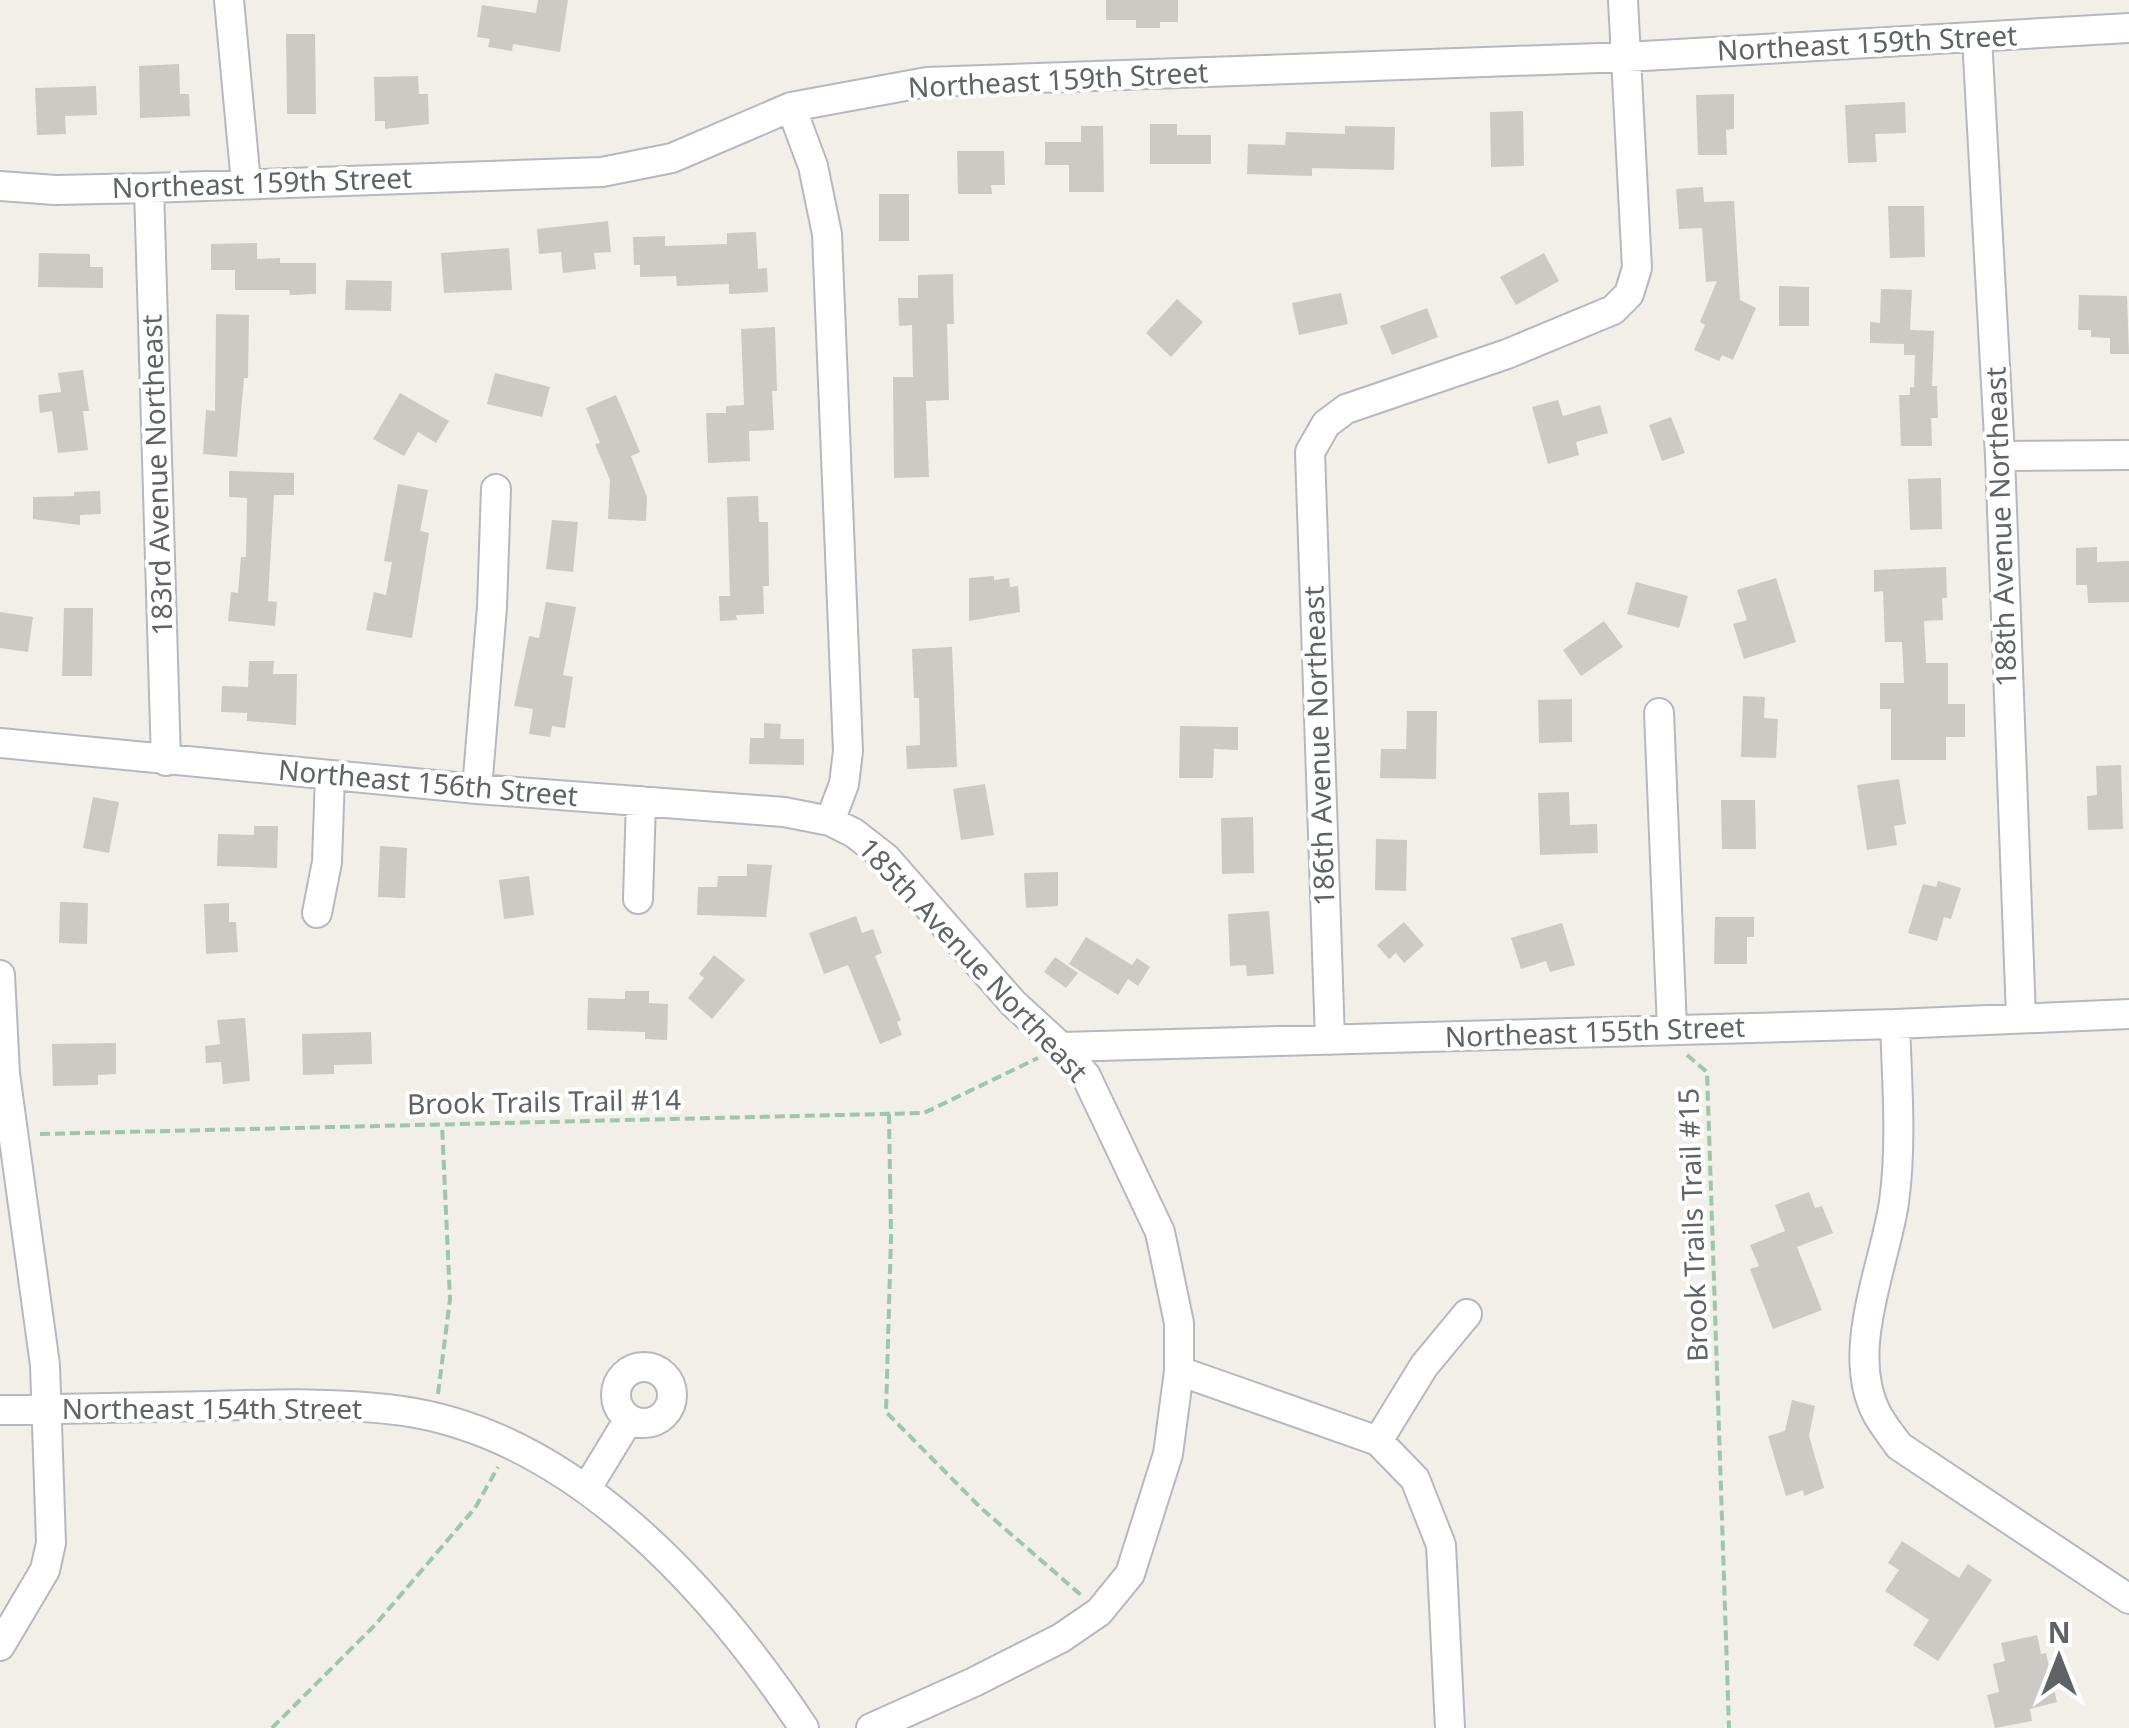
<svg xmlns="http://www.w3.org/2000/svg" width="2129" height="1728" font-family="'Noto Sans',sans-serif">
	<rect width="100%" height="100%" fill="#f1efe8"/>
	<path fill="#cccac5" d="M538 0H568L560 52 513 44 512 51 488 47 490 39 477 37 482 5 536 13Z
		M1106 0H1178V22H1160V28H1136V20H1106Z
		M286 34H315L316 114H287Z
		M179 64 180 94H189L190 116 140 118 139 66Z
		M418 76 419 94H428L429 124 385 129V121H375L374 77Z
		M96 86 97 115 65 116 66 134 37 135 35 88Z
		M1734 94V129L1726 130 1727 155H1698L1696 95Z
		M1905 102 1906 133 1875 134 1877 162 1848 163 1845 105Z
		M1523 111 1524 166 1491 167 1490 112Z
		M1150 124H1177V135H1211V164H1150Z
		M1081 126H1103L1104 192H1069V165H1045V142H1081Z
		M1345 126 1395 127 1394 170 1312 168V176L1247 174 1248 144 1285 145 1286 132 1345 134Z
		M957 151H1004L1005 185H991L992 194H958Z
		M1703 187 1704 202 1734 201 1740 300 1756 308 1733 360 1722 355 1719 361 1694 350 1705 325 1700 322 1717 281 1706 282 1702 228 1679 229 1676 189Z
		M879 194H909V241H879Z
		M1888 206H1924L1925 257 1890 258Z
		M608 221 611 252 594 253 596 269 563 273 561 252 539 254 537 229Z
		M756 232 758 269 767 268 768 292 729 294V284L677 286 676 276 640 277V265H634L633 237 665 236V246L727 244V233Z
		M257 243V259L280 258V263H316V294L290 295 289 290H235V270H211V244Z
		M509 248 512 290 444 293 441 253Z
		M39 253 90 254V267H103V288L38 287Z
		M1544 253 1559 281 1516 305 1500 277Z
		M953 274 954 324H947L949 400 926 401 929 477 894 478 893 377H913L912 325 899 326 898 298H918V275Z
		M346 280 392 281 391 311 345 310Z
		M1779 286 1809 287V326H1779Z
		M1881 289 1912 290 1910 330 1934 331 1932 386H1937L1938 418H1931L1932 446H1901L1899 395H1910V387H1914L1915 355H1904V344L1870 343V322L1880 323Z
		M1341 293 1348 324 1299 335 1292 303Z
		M2079 295 2127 296 2129 354H2110V338L2091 337V330H2078Z
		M1177 299 1203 322 1171 357 1146 333Z
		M1427 308 1438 337 1392 355 1380 326Z
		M216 314 249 315 248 378H244L237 457 203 454 206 410 215 411Z
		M775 327 777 391H772L774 430 749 431 750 461 708 463 706 413H726V406L744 405 741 329Z
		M83 370 89 411H83L88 450 58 453 52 411 40 413 38 395 61 392 58 373Z
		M495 373 550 387 542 417 487 404Z
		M400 393 449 421 436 443 418 432 404 456 373 439Z
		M616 395 640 452 631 456 647 497 646 521 608 519 610 480 595 444 600 443 586 408Z
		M1558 400 1563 416 1600 405 1608 433 1576 442 1579 455 1548 464 1532 407Z
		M1671 417 1685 453 1662 461 1649 425Z
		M229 471 294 473V495H274L268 601 277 602 275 626 228 621 231 592 238 593 241 557H246L247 498 229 497Z
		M1941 478 1942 529 1910 530 1908 479Z
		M398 484 428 490 420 531 429 533 412 638 366 630 374 592 386 595 392 562 384 561Z
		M100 491 101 514 80 515V525L33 519V497L74 496V492Z
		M758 496 759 522H768L769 586H763L764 614 736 615 737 620 720 621 719 596H730L727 497Z
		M552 520 578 522 573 572 546 569Z
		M2097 547V562L2129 561V602L2088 603 2087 585H2076V548Z
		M1946 567 1947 598H1942L1943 620 1924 621 1926 663H1948V704H1965V737H1946V760H1891V709H1880V683H1904L1902 642H1885L1883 591 1874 592V570Z
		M994 576V580L1009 578 1010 587 1018 586 1020 612 969 621V578Z
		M1776 578 1796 642 1744 659 1733 624 1747 620 1737 590Z
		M1636 582 1688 596 1679 628 1627 614Z
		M546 602 576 607 563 675 573 677 565 728 552 726 550 737 529 734 533 709 514 706 529 636 539 638Z
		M64 608H93L92 676H62Z
		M0 612 33 617 28 652 0 648Z
		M1604 621 1623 647 1581 676 1563 650Z
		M952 647 957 767 907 769 906 746 920 745 919 698H914L912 649Z
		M249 661H274L273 674H297L296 725 247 721V713L221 712 222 686 248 687Z
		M1743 696 1765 697 1764 718 1778 719 1776 758 1741 757Z
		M1572 699V742L1539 743 1538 700Z
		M1407 711H1437L1436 779 1380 778 1381 749H1406Z
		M764 723 781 724 780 739H804V765L749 764 750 738H764Z
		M1180 726 1238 727V750L1214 749 1213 778H1179Z
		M2121 765 2123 829 2088 830 2087 796 2097 795 2096 766Z
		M1899 779 1906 824 1894 826 1897 845 1867 850 1857 785Z
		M985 784 994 835 961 840 953 789Z
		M1569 792 1570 825 1597 824 1598 853 1540 855 1538 793Z
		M93 797 119 802 109 853 83 848Z
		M1721 800H1755L1756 849H1722Z
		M1253 817 1254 873 1222 874 1221 818Z
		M254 826H278L277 868 217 866 218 834 254 835Z
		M1376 839 1407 840 1406 891 1375 890Z
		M380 846 407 848 405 898 378 897Z
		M747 864 772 865 766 917 697 915 698 887H717L718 876H747Z
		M1058 872V906L1026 908 1024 873Z
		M529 876 534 915 504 919 499 880Z
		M1938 881 1961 888 1951 919 1944 917 1937 941 1908 933 1923 884 1936 887Z
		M60 902 88 903 87 944 59 943Z
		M229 903V922H236L238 952 206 954 204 904Z
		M1269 911 1274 974 1247 976 1246 965 1230 966 1228 914Z
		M856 916 862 933 873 929 882 953 875 956 901 1020 897 1022 902 1035 880 1044 848 965 824 974 809 933Z
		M1715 917H1754V937H1747V964H1714Z
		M1404 922 1424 945 1404 963 1396 953 1389 959 1377 945Z
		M1562 923 1575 965 1550 972 1546 961 1521 969 1511 938Z
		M1086 937 1132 965 1137 958 1150 967 1138 986 1128 979 1118 995 1069 964Z
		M714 955 745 980 712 1019 688 998 704 978 699 974Z
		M1055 957 1078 973 1066 988 1044 972Z
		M625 991H649V1003L668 1004 667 1040 645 1039V1032L587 1030 588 998 625 999Z
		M245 1018 250 1081 223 1084 221 1062 206 1063 205 1046 220 1044 217 1020Z
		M371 1032 372 1064 334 1065V1074L303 1075 302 1034Z
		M116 1043V1074L98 1075V1085L53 1086 52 1044Z
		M1809 1192 1815 1208 1822 1206 1833 1233 1797 1247 1822 1310 1773 1329 1750 1269 1759 1266 1750 1245 1785 1231 1775 1205Z
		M1792 1400 1815 1406 1809 1436 1824 1488 1804 1496 1803 1490 1786 1496 1768 1436 1785 1431Z
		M1902 1541 1959 1578 1968 1564 1992 1580 1938 1661 1913 1645 1929 1620 1885 1591 1899 1570 1888 1563Z
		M2037 1635 2041 1654 2046 1653 2057 1702 2030 1709 2032 1721 1995 1728 1987 1695 1999 1692 1993 1664 2005 1661 2001 1643Z"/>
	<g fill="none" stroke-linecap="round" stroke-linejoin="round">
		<defs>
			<path id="minor" d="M229 0 246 183
				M1977 37 2000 456 2021 1017
				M791 107 813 166 827 234 848 751 844 784 830 821
				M0 186 55 190 149 188 602 172 672 158 791 107 927 82 1626 57 2129 28
				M149 188 166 761
				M2000 456 2129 455
				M1659 713 1672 1029
				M0 743 477 789 784 812 830 821 854 833 886 858 1013 1003 1061 1047 1086 1076 1160 1232 1179 1323V1371L1168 1454 1130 1574 1099 1612 1061 1638 974 1682 871 1728
				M477 789 492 607 496 489
				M638 899 641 801
				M317 913 327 862 330 775
				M0 975 5 1074 45 1365 51 1543 45 1570 0 1646
				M1895 1024C1897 1083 1902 1144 1894 1202 1885 1265 1844 1352 1877 1414 1883 1425 1892 1436 1899 1446L2129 1599
				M1330 1040 1310 452 1326 424 1346 409 1507 354 1613 310 1629 294 1637 268 1623 0
				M1061 1047 1895 1024 2129 1014
				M616 1395a28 28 0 1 1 56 0a28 28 0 1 1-56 0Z
				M1179 1371 1378 1441 1415 1479 1441 1545 1450 1728
				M0 1410C71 1409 142 1407 213 1406 277 1404 340 1402 403 1411 575 1436 713 1591 804 1728
				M1378 1441 1424 1366 1467 1314
				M587 1488 629 1419"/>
		</defs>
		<use href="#minor" stroke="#b5b8bc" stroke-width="32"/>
		<path stroke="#9cc7a9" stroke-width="4" stroke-dasharray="10 5" stroke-linecap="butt" d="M1687 1055 1707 1072 1729 1728
			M889 1114 891 1236 886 1412 981 1508 1081 1595
			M40 1134 924 1113 1038 1058
			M438 1394 450 1299 442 1125
			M272 1728 375 1625 475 1508 498 1467"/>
		<use href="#minor" stroke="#fff" stroke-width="28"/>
	</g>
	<g text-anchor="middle" stroke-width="8" stroke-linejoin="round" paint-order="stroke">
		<g font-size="28" fill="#5f6368" stroke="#fff">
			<text transform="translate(1867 43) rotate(-3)" y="10">Northeast 159th Street</text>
			<text transform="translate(1058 80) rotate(-3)" y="10">Northeast 159th Street</text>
			<text transform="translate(262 183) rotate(-2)" y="10">Northeast 159th Street</text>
			<text transform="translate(157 475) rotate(-92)" y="10">183rd Avenue Northeast</text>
			<text transform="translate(2001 527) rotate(-92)" y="10">188th Avenue Northeast</text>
			<text transform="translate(1319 746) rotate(-92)" y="10">186th Avenue Northeast</text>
			<text transform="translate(428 783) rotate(5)" y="10">Northeast 156th Street</text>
			<text transform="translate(973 960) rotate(47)" y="10">185th Avenue Northeast</text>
			<text transform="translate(1595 1032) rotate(-2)" y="10">Northeast 155th Street</text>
			<text transform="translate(544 1102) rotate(-1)" y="10">Brook Trails Trail #14</text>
			<text transform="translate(1693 1225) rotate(-92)" y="10">Brook Trails Trail #15</text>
			<text x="212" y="1419">Northeast 154th Street</text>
		</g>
	</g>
	<g transform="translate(2059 1658)" stroke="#ffffff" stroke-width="8" paint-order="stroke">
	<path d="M0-8L18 38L0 25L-18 38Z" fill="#5f6368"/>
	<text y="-15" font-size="28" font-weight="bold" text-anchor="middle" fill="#5f6368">N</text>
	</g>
</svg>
